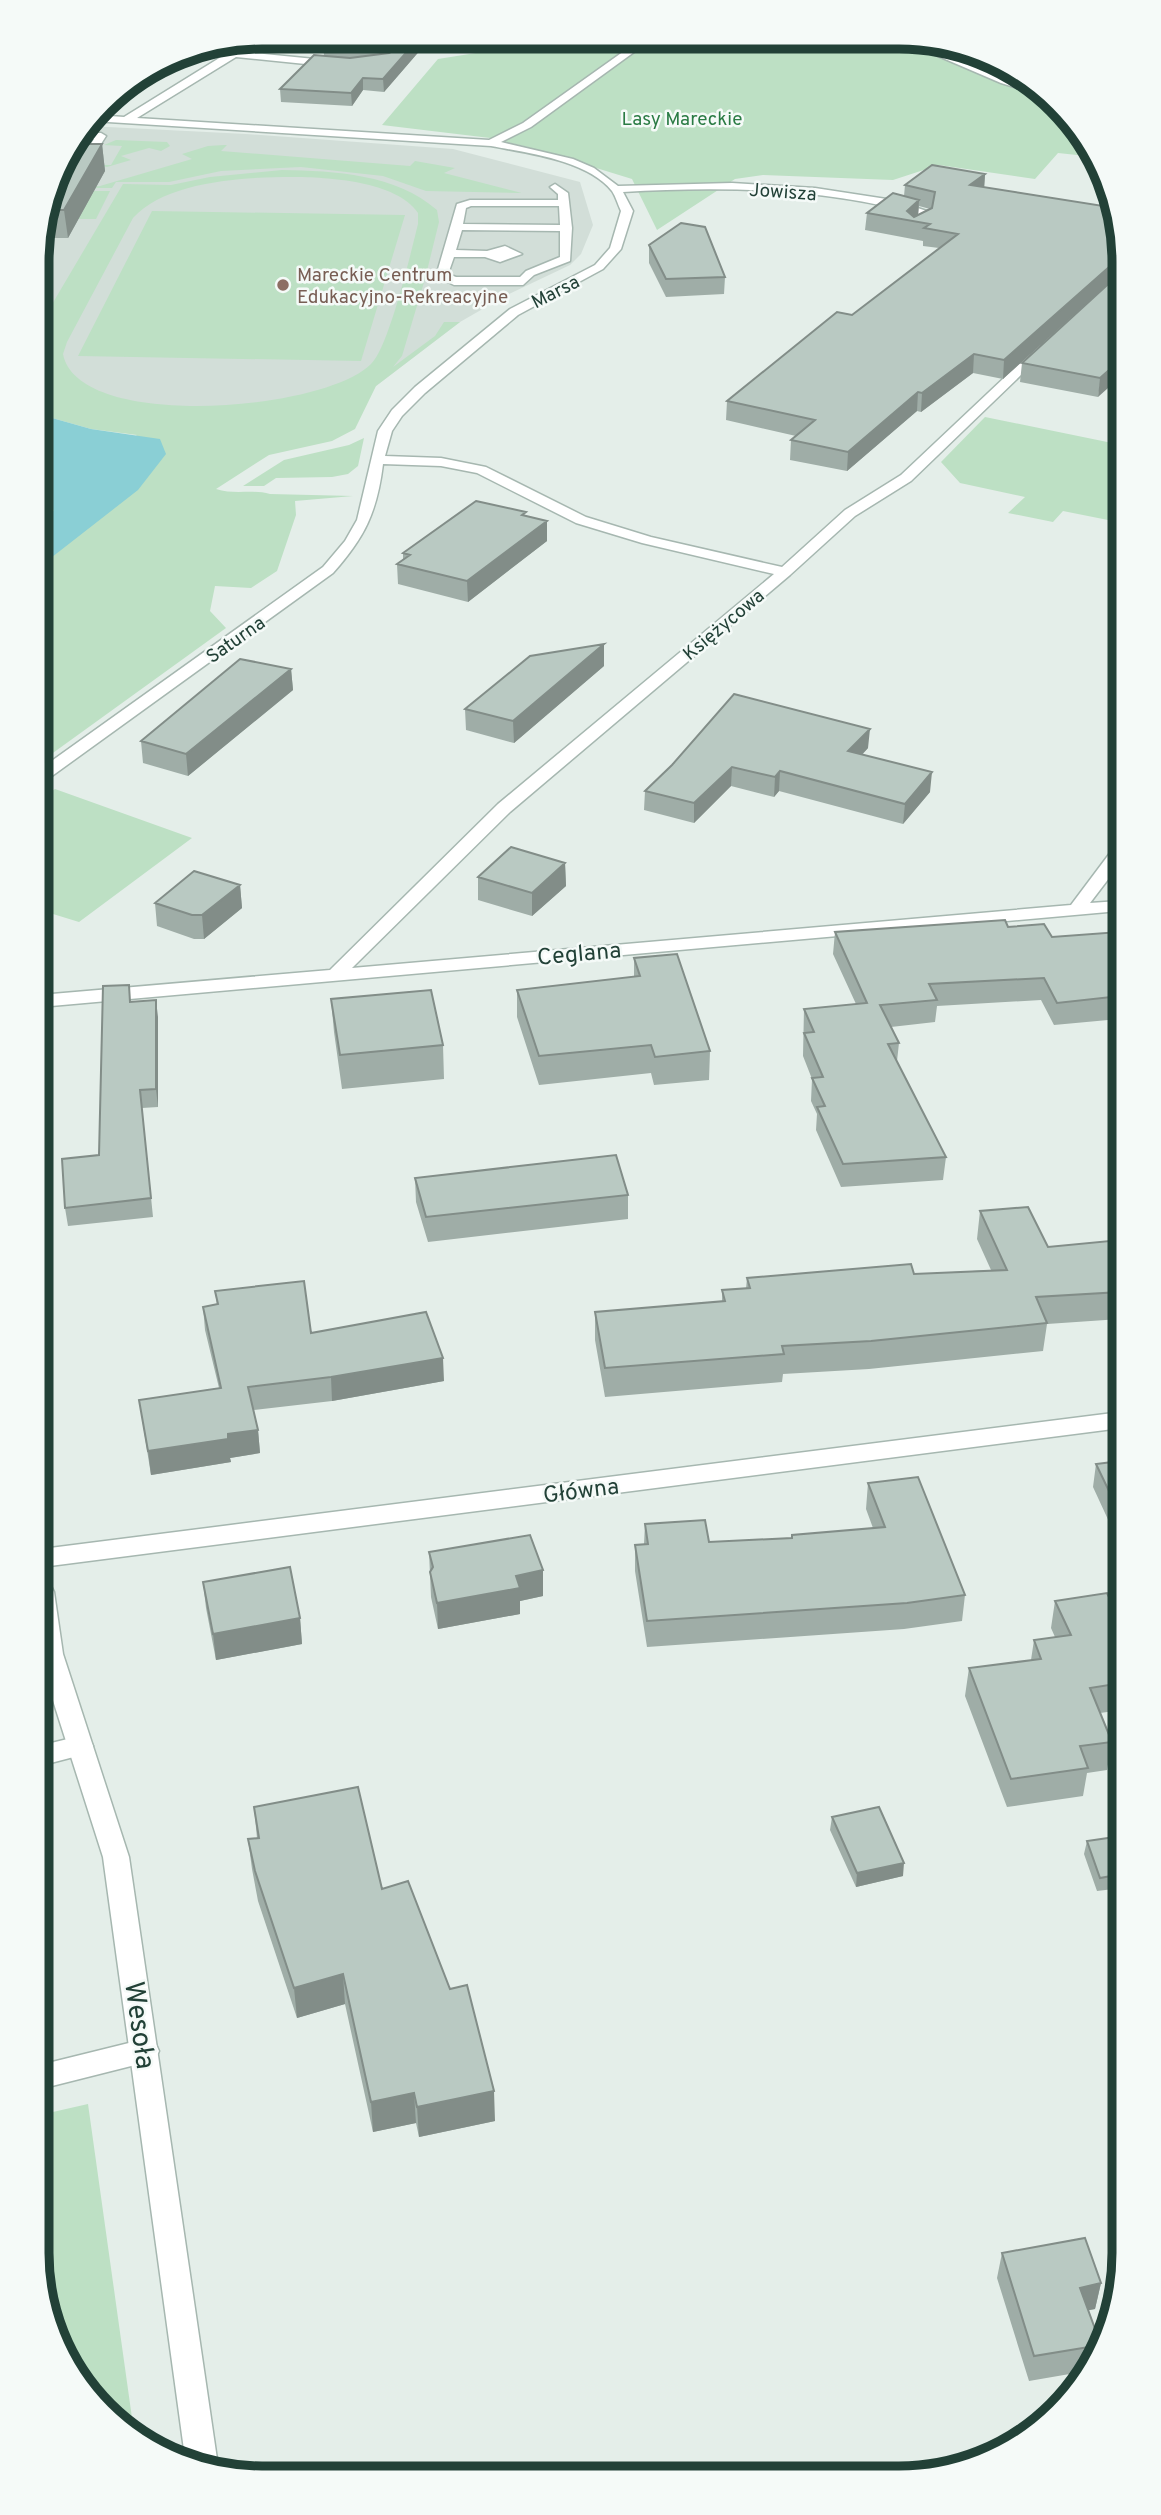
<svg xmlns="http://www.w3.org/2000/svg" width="1161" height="2515" font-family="Overpass,sans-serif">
	<rect width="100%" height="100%" fill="#e4eee9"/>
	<path fill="#d2ded8" d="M88 126 246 134 453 149 580 182 593 225 581 254 570 265 507 295 460 322 376 386 271 422 38 389 37 246 60 163Z"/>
	<path fill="#bde0c4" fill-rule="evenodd" d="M553 39 943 41 1048 93 1087 137 1096 157 1058 153 1035 179 939 165 893 180 763 175 735 179 657 230 632 179 528 147 490 138 382 125 438 59 482 52 536 51Z
		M116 140 167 142 170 146 161 151 149 148 121 156 131 160 107 167 94 165H111L122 146 104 145Z
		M224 145H227L221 151 410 166 415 161 455 168 444 173 522 193 426 191 383 176 301 167 221 171 169 182H116L112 188H77L100 186 192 159 182 154 208 146Z
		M282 170C335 171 396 174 437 210L439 222 425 279 402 356 393 367 435 336 444 322H460L376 386 355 429 332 441 269 455 216 489C234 495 253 489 270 494L353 496 295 501 296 515 277 571 251 588 215 586 210 611 226 628 39 763 38 568 59 551 38 530V505L137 435 91 429 38 414V328L123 184 171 185 210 177ZM292 177C327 177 397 181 418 213V224C411 252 389 347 371 364 325 411 78 432 63 354L67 342 133 218C166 181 245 177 292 177Z
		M74 191H110L96 219H56Z
		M152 211 405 215 361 361 78 356Z
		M985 417 1117 444 1118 522 1063 511 1053 522 1008 513 1025 497 960 483 941 462Z
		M364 438 358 466 348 474 332 477 276 478 264 486H243L284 460 349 445Z
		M55 789 192 838 79 922 40 910 39 800Z
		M88 2104 133 2425 134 2432 113 2422 67 2366 45 2312 44 2114Z"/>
	<path fill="#8acfd5" d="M38 414 91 429 160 439 166 454 138 490 38 568V516L49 514 54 510 38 509Z"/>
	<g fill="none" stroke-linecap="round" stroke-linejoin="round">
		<defs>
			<path id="lane" d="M82 133H101L106 136 85 169 81 170 76 167 94 139H78Z
				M555 184 568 193 572 228 570 261 534 275 523 285H454L436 276 457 204 470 200H558V194L550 187ZM471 206H559L560 225 463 224 466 208ZM462 230 560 231V257L526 271 520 277H456L448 274 454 257H485L500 262 522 254 505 246 487 251 456 250Z
				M80 1736 89 1739 93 1746 89 1753 43 1765V1745Z
				M145 2039 155 2042 159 2051 155 2060 44 2088V2064Z"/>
			<path id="street" d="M268 37 244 52 335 61 340 64 335 67 236 57 137 118 489 140 523 123 641 39H652L531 127 501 142 573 159 594 168 618 186 732 183 815 188 893 200 933 213 929 223 914 232 908 229 920 220 921 215C824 188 723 186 623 192L633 211 621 249 603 269 518 315 425 393 402 416 392 431 385 456 441 458 486 467 586 517 651 537 782 567 845 510 901 475 1039 345 1043 344 1049 348 911 481 855 516 790 575 510 812 352 968 1071 905 1113 849 1119 848V865L1090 903 1119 901V911L40 1007V995L330 970 498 804 774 574 642 543 576 523 477 473 441 466 383 464C377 512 365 537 333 573L45 781 39 783V770L323 567 345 541 357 520 378 431 392 410 415 387 510 309 595 265 610 248 621 211C618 205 616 197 612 191 587 160 527 153 491 146L92 121 96 115 124 117 229 52 254 38Z
				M423 38H434L400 58 392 56Z
				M909 41H918L1007 79 1042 90 1053 99 1001 83 910 44Z
				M1121 1412V1428L42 1567V1549Z
				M42 1583 51 1586 54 1592 63 1654 129 1857 218 2466 215 2473 185 2457 103 1857 42 1666Z"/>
		</defs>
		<use href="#lane" stroke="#a6b7b0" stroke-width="3"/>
		<use href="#street" stroke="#a6b7b0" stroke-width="3"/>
		<use href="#lane" fill="#fff" fill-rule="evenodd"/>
		<use href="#street" fill="#fff" fill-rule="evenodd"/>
	</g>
	<path fill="#9fada7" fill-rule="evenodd" d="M327 37 422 38V48L384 92 363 90 352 106 281 102 280 89 324 56 323 41ZM406 44 389 53 385 54Z
		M435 38H509L494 47 435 41Z
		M102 144 105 171 68 238H40L47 210 71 166Z
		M985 174 984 187 1116 208 1003 379 973 373 921 412 917 411 847 471 790 460 791 440 796 436 726 420 727 401 852 315 939 248 923 246V241L865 230 867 213 904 196 905 185ZM919 206 930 209 918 215Z
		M649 245 725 277 724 294 666 297 649 263Z
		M1117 276 1098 397 1020 382 1022 363Z
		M526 516 547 521V541L468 602 398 584 397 564 403 559V553Z
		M604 666 514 743 466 730 465 709Z
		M291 669 293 690 188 776 143 763 141 741Z
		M868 748 862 755 930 792 903 824 779 791 774 797 731 786 694 823 644 810 645 791 672 765Z
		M565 863 566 886 532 916 478 900V877Z
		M240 885 242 908 204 939H194L157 926 155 903Z
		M1008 927 1052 937 1119 932V1036L1108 1020 1054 1025 1041 1000 937 1006 935 1022 891 1027 899 1043 897 1061 946 1157 943 1180 841 1187 816 1130 817 1114 811 1101 812 1079 803 1056 804 1009 856 1004 833 954 835 932Z
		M634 958 710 1051 709 1080 654 1085 651 1073 539 1085 517 1017V990L634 977Z
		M331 999 443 1045 444 1079 342 1089 334 1032Z
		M131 1002 158 1017V1107L142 1108 153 1217 68 1226 65 1208 99 1155Z
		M415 1178 628 1195V1219L428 1242 416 1202Z
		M980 1211 1048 1247 1120 1240V1319L1047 1324 1043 1351 869 1369 783 1374 782 1382 605 1397 595 1340V1312L722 1302V1290L746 1289 747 1278 914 1274 991 1270 977 1239Z
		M215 1291 311 1333 444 1381 332 1401 253 1410 258 1430 260 1453 230 1458 231 1462 151 1475 139 1400 219 1388 205 1330 203 1307 217 1305Z
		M1121 1461V1538L1117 1539 1093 1487 1096 1464Z
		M868 1483 965 1595 962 1621 904 1629 647 1647 635 1571V1545L644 1544 645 1524 709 1542 791 1538 873 1528 866 1509Z
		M429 1552 543 1570V1596L520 1601V1614L438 1629 431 1597Z
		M203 1582 300 1618 302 1644 216 1660 206 1608Z
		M1055 1601 1118 1616 1121 1615 1122 1710 1100 1713 1112 1742 1107 1770 1087 1773 1083 1796 1007 1807 965 1696 969 1668 1031 1660 1034 1640 1055 1637 1051 1628Z
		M254 1807 382 1889 495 2121 419 2137 416 2123 373 2132 345 2004 297 2018 258 1901 252 1869 248 1839 257 1838Z
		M832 1817 903 1876 856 1887 830 1830Z
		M1122 1836V1888L1097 1891 1084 1854 1087 1841Z
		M1002 2253 1101 2283 1095 2309 1088 2310 1101 2345 1099 2352 1087 2371 1029 2381 997 2278Z"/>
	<path fill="#828d88" d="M383 38H422V48L384 92 383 79 419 38 379 56 378 40Z
		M494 38H509L494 47Z
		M363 78V90L352 106 351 93Z
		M102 144 105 171 68 238 64 210Z
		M69 150 71 170 48 208 60 163Z
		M985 174 984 191 970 185Z
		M919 200 918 217 913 221 907 211Z
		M1117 260V276L1003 379 1004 360Z
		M974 354 973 373 921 412 922 393Z
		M1117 363V380L1098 397 1100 378Z
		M918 392 917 411 847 471 848 452Z
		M547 521V541L468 602 467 581Z
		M604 644V666L514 743 513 721Z
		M291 669 293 690 188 776 186 754Z
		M870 729 868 748 846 771 848 751Z
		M732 767 731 786 694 823V803Z
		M780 771 779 791 774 797 775 777Z
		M932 772 930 792 903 824 905 804Z
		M565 863 566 886 532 916V893Z
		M240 885 242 908 204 939 202 915Z
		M43 896 48 925 40 931V899Z
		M156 1000 158 1017V1107L156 1089Z
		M443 1358 444 1381 332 1401 331 1377Z
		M258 1430 260 1453 230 1458 231 1462 151 1475 148 1451 228 1434Z
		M543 1570V1596L520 1601V1614L438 1629 437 1603 516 1576Z
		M300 1618 302 1644 216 1660 213 1634Z
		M904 1863 903 1876 856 1887 857 1873Z
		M343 1974 345 2004 297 2018 294 1988Z
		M494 2091 495 2121 419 2137 417 2107Z
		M414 2093 416 2123 373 2132 371 2102Z
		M1101 2283 1095 2309 1074 2313 1080 2288Z"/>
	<path fill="#b9c9c2" stroke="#828d88" stroke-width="2" d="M327 37 383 38 378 40 323 41Z
		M417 38H419L383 79 363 78 351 93 280 89 314 55 350 58 389 53Z
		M85 144H102L64 210H47L50 200Z
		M932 165 985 174 970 185 1116 208 1117 260 1004 360 974 354 922 393 918 392 848 452 791 440 815 420 727 401 837 312 852 315 958 234 924 228 930 224 867 213 893 193 919 200 907 211 914 217 932 208 935 192 905 185Z
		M681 223 705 227 725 277 666 279 649 245Z
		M1117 276V363L1100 378 1022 363Z
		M476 501 526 512 522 515 547 521 467 581 397 564 410 555 403 553Z
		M604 644 513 721 465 709 530 656Z
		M240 659 291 669 186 754 141 741Z
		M734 694 870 729 848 751 932 772 905 804 780 771 775 777 732 767 694 803 645 791 672 765Z
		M511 847 565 863 532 893 478 877Z
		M194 871 240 885 202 915H192L155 903Z
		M1005 920 1008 927 1044 924 1052 937 1119 932V1008L1111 997 1057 1003 1044 978 929 984 937 1000 880 1005 899 1043 888 1044 946 1157 843 1164 817 1107 825 1106 812 1078 823 1077 804 1033 814 1032 804 1009 867 1003 835 932Z
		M677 954 710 1051 655 1057 651 1045 539 1056 517 990 640 976 634 958Z
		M129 985 130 1002 156 1000V1089L140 1090 151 1198 65 1208 62 1159 99 1155 103 986Z
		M431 990 443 1045 340 1055 331 999Z
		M616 1155 628 1195 426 1217 415 1178Z
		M1028 1207 1048 1247 1120 1240V1292L1036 1297 1047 1323 871 1341 782 1346 784 1354 605 1368 595 1312 725 1301 722 1290 750 1288 747 1278 911 1264 914 1274 1007 1270 980 1211Z
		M304 1281 311 1333 426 1312 443 1358 331 1377 248 1387 258 1430 228 1434V1439L148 1451 139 1400 221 1388 203 1307 218 1304 215 1291Z
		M1121 1461V1516L1096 1464Z
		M918 1477 965 1595 907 1603 647 1621 635 1545 648 1544 645 1524 705 1520 709 1542 792 1538V1535L885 1527 868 1483Z
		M530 1535 543 1570 516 1576 520 1588 437 1603 430 1572 433 1567 429 1552Z
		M290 1567 300 1618 213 1634 203 1582Z
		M1107 1593 1118 1616 1121 1615 1122 1683 1090 1688 1112 1742 1080 1746 1088 1768 1011 1779 969 1668 1041 1659 1034 1640 1071 1635 1055 1601Z
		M358 1787 382 1889 408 1881 450 1989 467 1985 494 2091 417 2107 414 2093 371 2102 343 1974 294 1988 255 1871 248 1839 259 1838 254 1807Z
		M879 1807 904 1863 857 1873 832 1817Z
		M1122 1836V1874L1100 1878 1087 1841Z
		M1085 2238 1101 2283 1080 2288 1101 2345 1034 2356 1002 2253Z"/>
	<circle fill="#8d6e63" stroke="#f5faf8" stroke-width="2.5" cx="283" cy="285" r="7"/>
	<g text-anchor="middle" stroke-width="5" stroke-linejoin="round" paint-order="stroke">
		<g font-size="19" fill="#2a7b44" stroke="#f5faf8">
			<text x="682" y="125">Lasy Mareckie</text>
		</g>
		<g font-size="19" fill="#224137" stroke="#f5faf8">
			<text transform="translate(783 191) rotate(4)" y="7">Jowisza</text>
			<text transform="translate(555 291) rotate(-27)" y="7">Marsa</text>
			<text transform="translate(723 624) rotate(-40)" y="7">Księżycowa</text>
			<text transform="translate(235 639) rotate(-35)" y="7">Saturna</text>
		</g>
		<g font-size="19" fill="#785e54" stroke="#f5faf8" text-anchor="start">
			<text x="297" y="281">Mareckie Centrum<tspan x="297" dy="22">Edukacyjno-Rekreacyjne</tspan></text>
		</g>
		<g font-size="23" fill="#224137" stroke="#f5faf8">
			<text transform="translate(579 953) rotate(-5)" y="8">Ceglana</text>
			<text transform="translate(581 1490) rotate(-7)" y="8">Główna</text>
		</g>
		<g font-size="28" fill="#224137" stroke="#f5faf8">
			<text transform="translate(141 2025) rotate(82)" y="10">Wesoła</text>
		</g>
	</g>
	<path d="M0 0H1161V2515H0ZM262 49H899A213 213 0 0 1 1112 262V2253A213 213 0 0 1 899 2466H262A213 213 0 0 1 49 2253V262A213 213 0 0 1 262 49Z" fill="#f5faf8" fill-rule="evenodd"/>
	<path fill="none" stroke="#224137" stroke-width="9" d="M262 49H899A213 213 0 0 1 1112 262V2253A213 213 0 0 1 899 2466H262A213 213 0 0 1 49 2253V262A213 213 0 0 1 262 49Z"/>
</svg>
